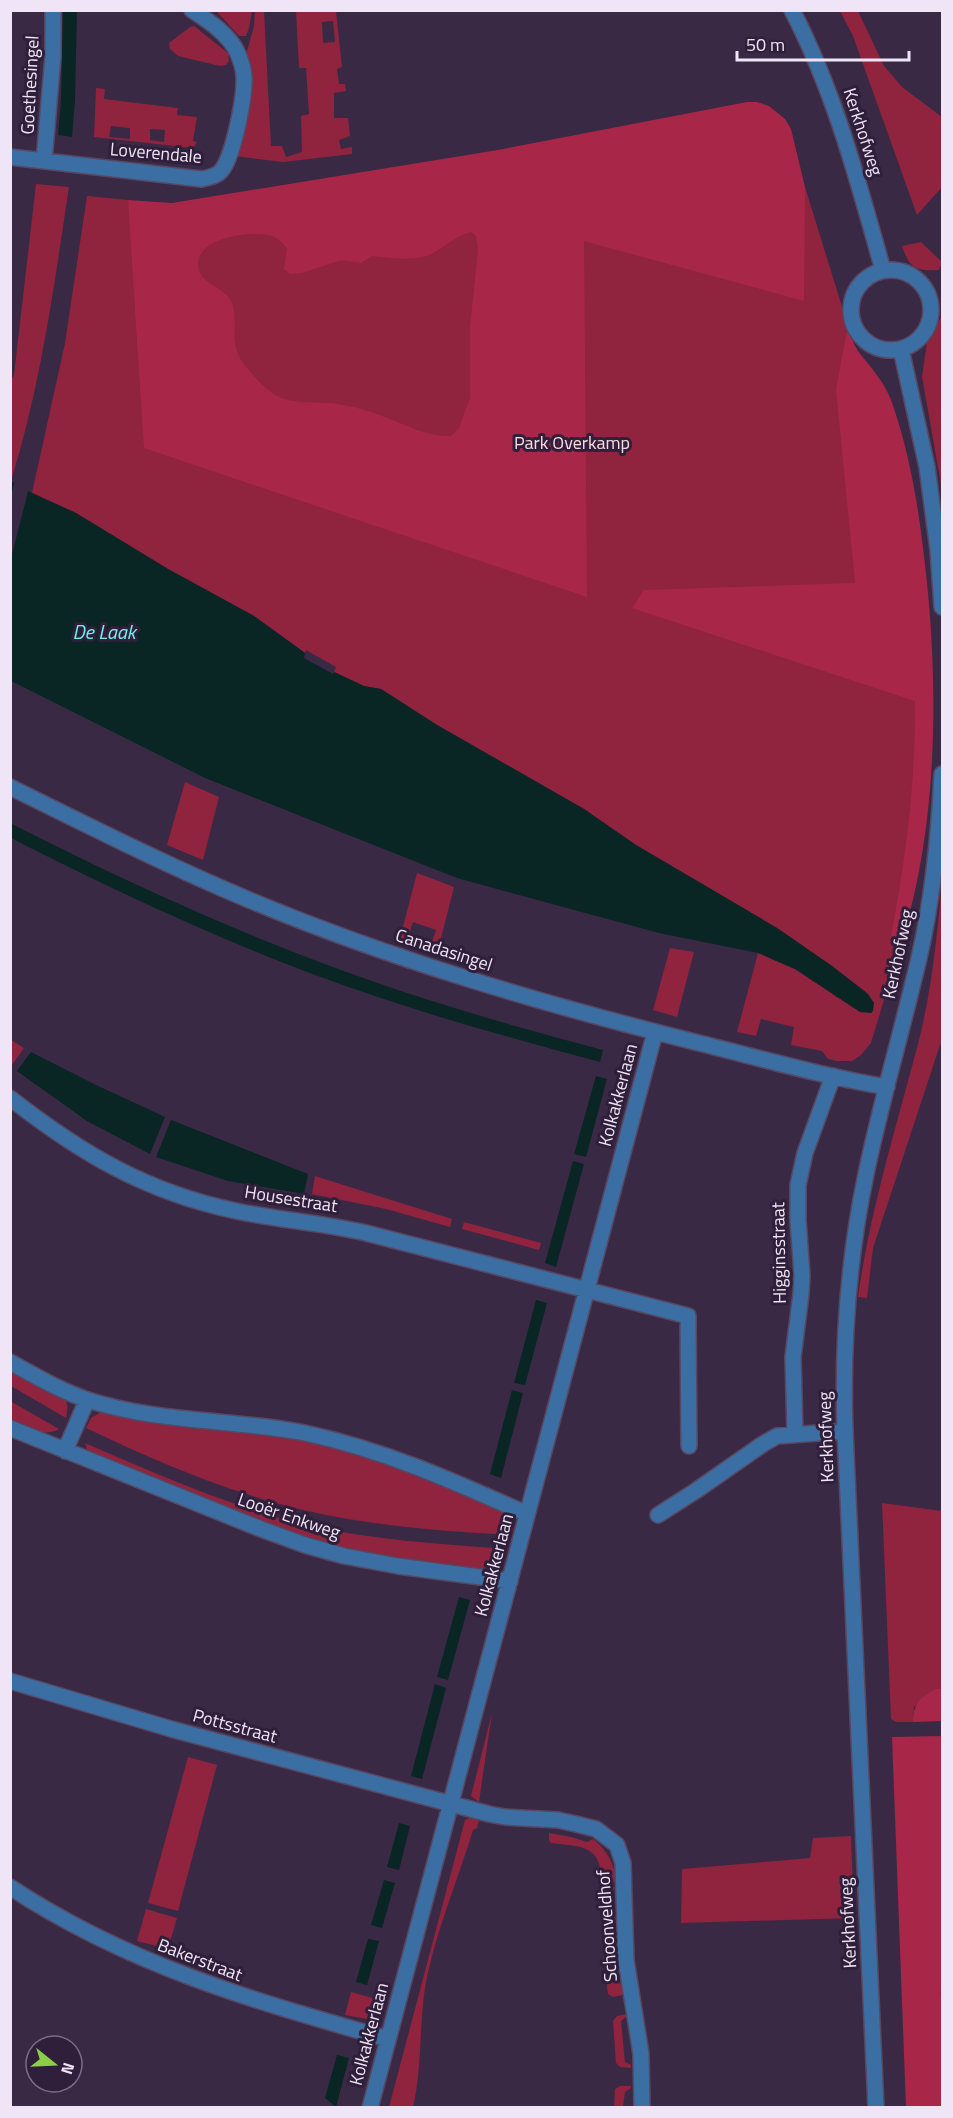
<svg xmlns="http://www.w3.org/2000/svg" width="953" height="2118" font-family="'Titillium Web',sans-serif">
	<rect width="100%" height="100%" fill="#3a2945"/>
	<path fill="#90233e" fill-rule="evenodd" d="M218 11H252L249 28 246 36H239L218 13Z
		M255 11H264L271 146H282L286 157 302 152 301 116 309 114 306 68H299L296 11H336L342 67 337 69 339 84H345L346 91 334 93V118H348L350 136 339 140 341 149 352 147V154L283 162 235 156 246 55 254 26ZM333 21 335 42 323 43 322 22Z
		M840 11H858L884 66 902 87 942 117V187L917 215 853 36Z
		M194 26 228 53 229 61 226 65 220 66 178 56 170 49 169 43 190 27Z
		M96 88 105 89 104 99 178 108 177 115 197 117 193 141 197 142 193 148 94 137ZM111 126 130 128V139L109 137ZM150 129 165 130 164 142 150 140Z
		M36 184 69 187C54 286 41 385 11 481V380L14 375Z
		M805 187 848 326 847 335 880 393 924 762 894 937 902 940 871 1043 861 1055 852 1061H836L828 1059 822 1051 791 1045 794 1027 761 1019 756 1036 737 1032 758 953 795 969 854 1008 868 994 832 966 777 928 636 845 584 809 437 725 381 689 364 686 334 672 336 667 306 650 305 653 254 616 168 569 76 513 32 493 65 343 87 196 128 200 129 206 804 197Z
		M921 242 942 262 939 270C916 271 910 269 902 246Z
		M942 316V490L922 377 927 342Z
		M185 782 219 797 203 860 167 845Z
		M417 873 454 887 438 950 430 948 436 930 413 922 407 940 400 938Z
		M942 882V1039L873 1248 867 1298 858 1297C870 1209 897 1125 919 1040 932 988 937 935 942 882Z
		M670 948 694 952 677 1017 653 1010Z
		M11 1040 24 1048 12 1065 10 1064Z
		M315 1176 452 1219 450 1227 386 1209 312 1194Z
		M464 1222 541 1243 539 1250 462 1229Z
		M10 1370 62 1396C69 1403 68 1408 66 1418L11 1386Z
		M10 1401 59 1429C43 1438 27 1428 11 1421Z
		M103 1411C124 1416 145 1421 166 1424 222 1433 279 1433 334 1447 394 1461 450 1488 506 1513 514 1520 515 1525 511 1535 440 1531 369 1526 299 1509 225 1491 155 1461 86 1428L91 1418Z
		M85 1443C156 1474 227 1505 303 1524 370 1540 440 1544 508 1549 506 1554 504 1560 498 1564 483 1574 448 1565 431 1562 391 1557 352 1551 314 1539 237 1515 163 1482 88 1452Z
		M882 1503 942 1511V1689H936L914 1707 913 1722H896L891 1719Z
		M492 1713 479 1802 471 1796Z
		M188 1757 217 1765 178 1911 148 1903Z
		M470 1818 479 1820 477 1828 473 1830C457 1883 435 1933 425 1988 419 2028 422 2069 413 2107H389L465 1820Z
		M549 1833 571 1837 587 1842 593 1839C607 1850 615 1864 616 1882L602 1881C600 1844 582 1847 551 1843L549 1840Z
		M851 1836 854 1918 681 1923 682 1869 810 1858 813 1838Z
		M616 1887 610 1893V1912L616 1918V1923H603L601 1921V1889Z
		M146 1909 177 1918 168 1949 137 1941Z
		M606 1953 617 1954 612 1960 615 1981 621 1984 623 1995 613 1997 608 1994 603 1957Z
		M351 1992 386 2002 383 2012 372 2020 345 2015Z
		M627 2014V2016L621 2021 625 2062 631 2065V2068L620 2067 616 2063 613 2021 617 2016Z
		M620 2086H631V2088L625 2092 623 2107H614L615 2089Z"/>
	<path fill="#a82748" fill-rule="evenodd" d="M747 102H757L769 106 785 119 791 129 805 187 804 301 584 241 587 597 144 448 128 200 172 203 498 150ZM471 232 476 236 478 250 470 327V398L459 428 451 436C426 437 405 424 382 416 370 411 356 407 343 405 321 400 296 406 275 395 264 388 251 373 243 363 226 339 242 316 229 298 221 286 200 284 198 266 196 237 249 231 269 235 277 236 282 243 287 248L284 269 290 274 302 273 341 260 361 263 372 256C390 258 417 262 433 253 447 245 456 236 471 232Z
		M848 326C851 336 854 347 861 355 873 370 884 382 891 400 909 450 918 504 924 556 939 678 939 822 902 940L891 936C906 859 916 779 915 701L632 608 644 590 855 583 836 389Z
		M936 1689H942V1721L913 1722C914 1702 919 1699 936 1689Z
		M942 1736V1992L940 1993 942 1994V2107H906L892 1737Z"/>
	<path fill="#092524" d="M63 11H77L75 100 72 137 58 135 61 101Z
		M11 481 32 493 76 513 168 569 254 616 305 653 304 658 333 674 334 672 364 686 381 689 437 725 584 809 636 845 777 928 832 966 868 994 874 1003 873 1011 871 1013 860 1012 795 969 758 953 659 933 457 878 205 778 11 681Z
		M10 823C128 883 248 938 372 981 448 1008 525 1029 603 1050L600 1062C522 1041 445 1020 369 994 245 952 127 897 11 838Z
		M31 1052 96 1085 165 1117 150 1154 87 1121 17 1071Z
		M596 1076 607 1079 586 1157 574 1154Z
		M171 1120 308 1174 304 1194 228 1181 156 1157Z
		M573 1161 584 1164 556 1267 545 1263Z
		M536 1300 547 1303 525 1385 514 1383Z
		M512 1390 523 1393 501 1478 490 1474Z
		M459 1597 470 1600 448 1680 437 1677Z
		M435 1684 446 1688 422 1779 411 1776Z
		M399 1823 410 1826 399 1870 387 1867Z
		M384 1880 395 1883 382 1928 371 1925Z
		M368 1939 379 1941 367 1985 356 1982Z
		M337 2055 349 2058 336 2107 325 2098Z"/>
	<path fill="#3a2945" d="M15 480 29 488 11 558V495Z"/>
	<g fill="none" stroke-linecap="round" stroke-linejoin="round">
		<defs>
			<path id="minor" d="M792 10C835 93 858 181 883 270
				M10 157 201 179C207 178 214 177 219 173 233 162 245 96 244 77 244 69 241 61 238 54 230 35 209 21 192 10
				M44 161 53 56V10
				M851 310a40 40 0 1 1 80 0a40 40 0 1 1-80 0Z
				M901 349 927 467 938 550 942 607
				M10 787C89 826 166 865 247 899 390 959 540 1003 691 1041 756 1057 821 1076 887 1087
				M10 1098C82 1154 146 1192 236 1211 279 1220 323 1223 366 1233 474 1260 581 1289 688 1316L689 1446
				M10 1362C35 1376 61 1391 88 1400 159 1423 233 1419 305 1433 384 1450 453 1481 527 1514
				M10 1428 261 1529 305 1545 344 1556 398 1566 510 1581
				M795 1434 793 1357 801 1294 802 1275 798 1220V1185L805 1153 833 1076
				M65 1451 87 1400
				M658 1515 697 1490 763 1444 777 1436 845 1431
				M10 1681 171 1729 489 1814 505 1817 558 1820 576 1824 596 1829 617 1845 623 1863 626 1960 641 2054 642 2108
				M10 1887C128 1965 254 2001 388 2039
				M370 2108 655 1032
				M876 2108 845 1431C842 1344 848 1260 866 1174 881 1102 902 1031 919 958 933 898 939 836 942 774"/>
		</defs>
		<use href="#minor" stroke="#574761" stroke-width="18"/>
		<use href="#minor" stroke="#3b6ea3" stroke-width="15"/>
	</g>
	<g text-anchor="middle" stroke-width="6" stroke-linejoin="round" paint-order="stroke">
		<g font-size="18" fill="#efe5f7" stroke="#301f3a">
			<text transform="translate(30 85) rotate(-87)" y="6">Goethesingel</text>
			<text transform="translate(863 132) rotate(72)" y="6">Kerkhofweg</text>
			<text transform="translate(156 153) rotate(5)" y="6">Loverendale</text>
			<text transform="translate(444 950) rotate(18)" y="6">Canadasingel</text>
			<text transform="translate(898 954) rotate(-78)" y="6">Kerkhofweg</text>
			<text transform="translate(618 1095) rotate(-75)" y="6">Kolkakkerlaan</text>
			<text transform="translate(291 1199) rotate(9)" y="6">Housestraat</text>
			<text transform="translate(779 1253) rotate(-91)" y="6">Higginsstraat</text>
			<text transform="translate(826 1437) rotate(-92)" y="6">Kerkhofweg</text>
			<text transform="translate(289 1516) rotate(19)" y="6">Looër Enkweg</text>
			<text transform="translate(494 1565) rotate(-75)" y="6">Kolkakkerlaan</text>
			<text transform="translate(235 1726) rotate(15)" y="6">Pottsstraat</text>
			<text transform="translate(848 1923) rotate(-93)" y="6">Kerkhofweg</text>
			<text transform="translate(607 1926) rotate(-94)" y="6">Schoonveldhof</text>
			<text transform="translate(200 1960) rotate(21)" y="6">Bakerstraat</text>
			<text transform="translate(369 2034) rotate(-75)" y="6">Kolkakkerlaan</text>
		</g>
		<g font-size="18" fill="#fddbde" stroke="#301f3a">
			<text x="572" y="449">Park Overkamp</text>
		</g>
		<g font-size="20" font-style="italic" fill="#6ef2ed" stroke="#301f3a">
			<text x="104" y="639">De Laak</text>
		</g>
	</g>
	<rect width="953" height="2118" fill="none" stroke="#efe5f7" stroke-width="24"/>
	<g transform="translate(54 2064) rotate(108)"><circle r="28" fill="#301f3a" stroke="#7c6e86" stroke-width="1.5"/>
	<path d="M0-4.5L10 22L0 15L-10 22Z" fill="#8cce45"/>
	<text y="-9" font-size="16" font-weight="bold" text-anchor="middle" fill="#efe5f7">N</text>
	</g>
	<path d="M737 51v9h172v-9" fill="none" stroke="#efe5f7" stroke-width="3"/>
	<text x="746" y="51" font-size="18" fill="#efe5f7" stroke="#301f3a" stroke-width="4.5" paint-order="stroke">50 m</text>
</svg>
